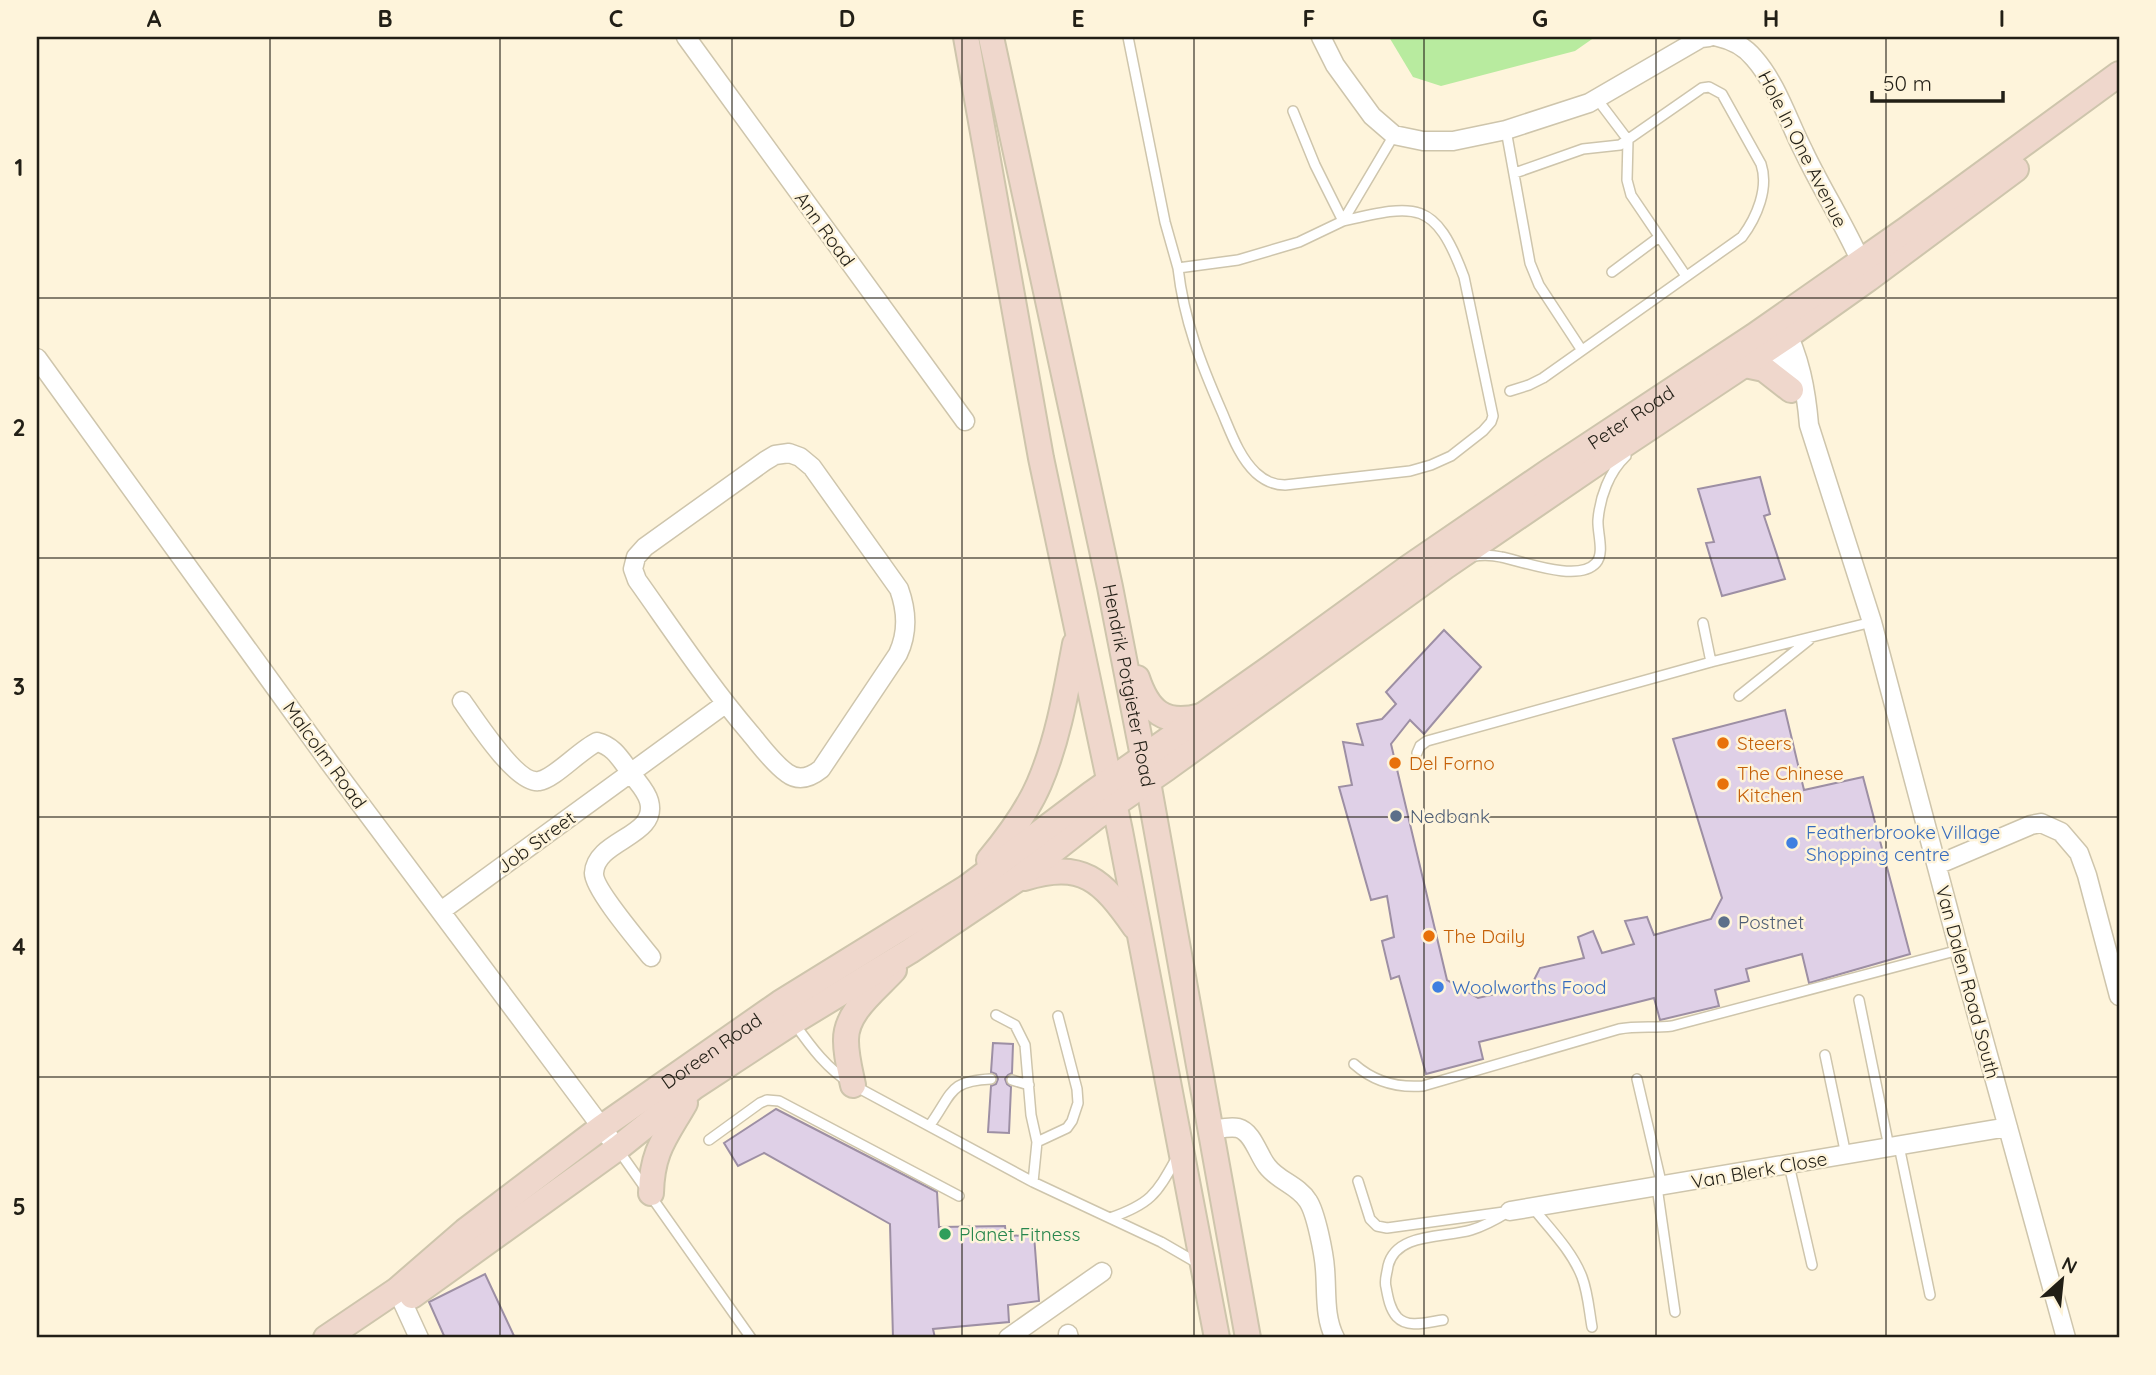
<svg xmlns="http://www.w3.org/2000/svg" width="2156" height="1375" font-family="Quicksand,sans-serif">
	<rect width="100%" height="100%" fill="#fef4db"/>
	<path fill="#b8eb9f" d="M1389 37H1595L1575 51 1441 86 1413 77Z"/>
	<path fill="#dfd0e7" stroke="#9d8fa4" stroke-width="2" d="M1760 477 1770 514 1764 516 1785 579 1722 596 1706 543 1714 542 1698 489Z
		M1444 630 1481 667 1424 734 1410 720 1391 744 1447 980 1478 998 1531 986 1540 968 1584 958 1578 937 1593 931 1602 953 1634 944 1625 921 1647 917 1654 935 1711 919 1722 898 1673 739 1785 710 1804 790 1863 777 1910 954 1809 983 1802 954 1746 969 1749 981 1715 990 1719 1006 1660 1020 1654 998 1479 1042 1483 1059 1426 1074 1399 976 1391 979 1382 941 1394 937 1387 896 1371 900 1339 787 1352 785 1343 742 1363 745 1357 724 1382 719 1396 704 1386 692Z
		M993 1043 1013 1044 1012 1073 1008 1075 1005 1079 1007 1084 1011 1087 1009 1133 988 1132 991 1086 996 1084 998 1079 996 1074 991 1072Z
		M776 1109 937 1192 939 1227 1005 1226 1006 1236 1034 1235 1039 1301 1008 1305 1009 1322 933 1329 935 1338H893L890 1224 764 1153 738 1166 724 1143Z
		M485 1274 515 1338H445L429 1302Z"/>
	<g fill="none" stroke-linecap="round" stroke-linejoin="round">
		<defs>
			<path id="service" d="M1128 37 1165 222 1178 268
				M1597 99 1628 140 1627 180 1631 195 1686 276
				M1293 111 1315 165 1343 221C1416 204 1435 199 1464 277L1493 416 1491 422 1483 431 1451 456 1431 465 1410 471 1285 485C1273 485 1265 481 1256 473 1239 457 1231 433 1222 412 1201 364 1184 321 1178 268L1238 260 1299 242 1343 221 1394 135
				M1506 130 1530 263 1539 285 1581 349
				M1612 272 1659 237
				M1510 391 1529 385 1543 378 1742 237C1757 217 1769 188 1761 164L1722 94 1709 87 1702 88 1620 145 1583 149 1515 173
				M1474 556C1483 555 1492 555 1501 557 1522 561 1578 583 1596 563 1605 553 1597 532 1598 520 1600 497 1609 472 1626 456
				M1703 623 1711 662
				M1739 696 1809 640
				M1417 753 1420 746 1427 741 1711 662 1872 622
				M1859 1000 1889 1147
				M996 1015 1015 1025 1025 1045 1031 1115 1037 1142 1033 1182
				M794 1023C811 1047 827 1069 853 1085L1033 1182 1161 1242 1199 1264
				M1825 1055 1846 1155
				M1354 1064C1373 1081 1397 1088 1423 1086L1619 1029C1637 1026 1654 1028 1672 1026L1959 950
				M1637 1079 1662 1186
				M1012 1080 1029 1085
				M930 1125C953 1093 948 1081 991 1079
				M709 1140 760 1103 767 1100 779 1101 959 1196
				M1037 1142 1067 1128 1072 1121 1078 1103 1077 1089 1058 1016
				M1899 1146 1930 1295
				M619 1151 751 1338
				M1789 1165 1812 1265
				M1358 1181 1370 1219 1377 1226 1387 1228 1504 1212
				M1657 1187 1675 1312
				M1533 1208C1550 1229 1572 1251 1582 1277 1588 1293 1589 1310 1592 1327
				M1110 1218C1150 1204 1156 1195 1176 1159
				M1443 1320C1428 1322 1408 1329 1397 1317 1390 1309 1388 1298 1386 1287 1384 1280 1387 1274 1388 1266 1396 1232 1445 1238 1471 1230 1485 1226 1497 1219 1510 1211"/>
			<path id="minor" d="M686 37 965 421
				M1321 37 1335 65 1372 116 1394 135 1423 141H1453L1506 130 1589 103 1701 38 1709 37
				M1718 37C1732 40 1745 47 1754 58 1777 84 1788 121 1804 152 1823 192 1848 230 1865 271
				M1783 325C1800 356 1806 390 1809 425L1872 622 1959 950 2066 1338
				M1768 336 1779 357 1791 391
				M37 358 329 762 609 1137
				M789 453 800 457 812 467 899 589C907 611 908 633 898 654L821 769C811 777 799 782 787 773 773 763 761 746 750 733 709 685 674 632 637 580L633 569 636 557 645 547 765 461 775 455Z
				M462 701C474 718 517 785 539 781 554 779 580 750 597 742 614 746 621 760 631 773 637 782 646 790 649 801 659 837 596 839 594 873 593 888 639 942 651 957
				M1937 865 2031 825 2041 823 2061 832 2079 853 2087 875 2119 996
				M441 911 725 704
				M1211 1130C1219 1129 1230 1126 1238 1128 1253 1132 1258 1155 1267 1166 1278 1181 1298 1185 1308 1201 1316 1213 1324 1254 1325 1269 1327 1292 1324 1317 1335 1338
				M1510 1211 2008 1127
				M397 1290 419 1338
				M1068 1334 1069 1338
				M1008 1338 1102 1272"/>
			<g id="secondary">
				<path d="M966 37 1041 458 1120 831 1217 1338"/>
				<path id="s1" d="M991 37 1110 587 1148 782 1248 1338"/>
				<path d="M1745 365 1764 369 1791 390"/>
				<path d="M1137 678C1148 711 1164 726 1201 716"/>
				<path d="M989 860C1008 837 1027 812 1039 784 1058 740 1066 692 1075 644"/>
				<path d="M1024 878C1083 860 1102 880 1135 927"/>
				<path d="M853 1085C850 1071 846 1056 846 1041 845 1012 876 990 894 970"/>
				<path d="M651 1193C652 1151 665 1138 685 1103"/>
				<path d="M412 1296 618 1148 694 1087 793 1022 910 951 1016 880 1096 817 1167 768 1446 566 1607 456 1789 335 1868 279 2016 169"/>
				<path id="s2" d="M326 1338 397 1290 465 1231 602 1127 780 1003 966 888 1091 794 1270 668 1405 570 1548 472 1754 336 1907 229 2119 74"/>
			</g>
		</defs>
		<use href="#service" stroke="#cec5ac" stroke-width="12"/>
		<use href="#minor" stroke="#cec5ac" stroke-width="21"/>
		<use href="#secondary" stroke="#cec5ac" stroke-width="28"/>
		<use href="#service" stroke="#fff" stroke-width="9"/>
		<use href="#minor" stroke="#fff" stroke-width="18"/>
		<use href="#secondary" stroke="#efd7cc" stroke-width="24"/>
	</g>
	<path fill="none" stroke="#221f16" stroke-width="2" stroke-opacity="0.55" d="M270 37V1338M500 37V1338M732 37V1338M962 37V1338M1194 37V1338M1424 37V1338M1656 37V1338M1886 37V1338M37 298H2119M37 558H2119M37 817H2119M37 1077H2119"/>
	<g fill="#e8710a" stroke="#fef4db" stroke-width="2.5">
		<circle cx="1723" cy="743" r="7"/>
		<circle cx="1395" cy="763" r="7"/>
		<circle cx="1723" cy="784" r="7"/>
		<circle cx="1429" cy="936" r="7"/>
	</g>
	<g fill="#5c6f8a" stroke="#fef4db" stroke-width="2.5">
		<circle cx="1396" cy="816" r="7"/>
		<circle cx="1724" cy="922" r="7"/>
	</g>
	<g fill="#3f7fe0" stroke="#fef4db" stroke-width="2.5">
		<circle cx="1792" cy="843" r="7"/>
		<circle cx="1438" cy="987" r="7"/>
	</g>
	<circle fill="#2e9e5b" stroke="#fef4db" stroke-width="2.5" cx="945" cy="1234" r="7"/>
	<g text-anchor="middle" stroke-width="5" stroke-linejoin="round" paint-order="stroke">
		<g font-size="19" fill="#221f16" stroke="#fef4db">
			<text transform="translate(1803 149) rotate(63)" y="7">Hole In One Avenue</text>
			<text transform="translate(825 229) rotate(54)" y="7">Ann Road</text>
			<text dy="7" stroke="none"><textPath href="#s2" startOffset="1598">Peter Road</textPath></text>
			<text dy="7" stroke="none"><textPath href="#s1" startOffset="663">Hendrik Potgieter Road</textPath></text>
			<text transform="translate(325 755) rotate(54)" y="7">Malcolm Road</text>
			<text transform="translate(536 842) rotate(-36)" y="7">Job Street</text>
			<text transform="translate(1968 982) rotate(75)" y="7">Van Dalen Road South</text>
			<text dy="7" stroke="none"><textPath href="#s2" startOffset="481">Doreen Road</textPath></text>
			<text transform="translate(1759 1170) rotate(-10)" y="7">Van Blerk Close</text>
		</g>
		<g font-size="19" fill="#c56008" stroke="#fef4db" text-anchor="start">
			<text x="1737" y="750">Steers</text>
			<text x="1409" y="770">Del Forno</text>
			<text x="1737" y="780">The Chinese<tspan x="1737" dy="22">Kitchen</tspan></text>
			<text x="1443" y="943">The Daily</text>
		</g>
		<g font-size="19" fill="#4e5e75" stroke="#fef4db" text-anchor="start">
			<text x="1410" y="823">Nedbank</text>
			<text x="1738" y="929">Postnet</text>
		</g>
		<g font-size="19" fill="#366cbe" stroke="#fef4db" text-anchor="start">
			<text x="1806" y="839">Featherbrooke Village<tspan x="1806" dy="22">Shopping centre</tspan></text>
			<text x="1452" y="994">Woolworths Food</text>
		</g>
		<g font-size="19" fill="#27864d" stroke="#fef4db" text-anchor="start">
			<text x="959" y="1241">Planet Fitness</text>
		</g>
	</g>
	<rect width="2156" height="1375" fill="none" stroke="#fef4db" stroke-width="77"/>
	<g transform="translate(2062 1280) rotate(27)" stroke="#fef4db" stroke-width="5" paint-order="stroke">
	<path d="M0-5L12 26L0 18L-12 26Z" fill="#221f16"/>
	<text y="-10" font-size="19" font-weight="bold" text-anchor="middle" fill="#221f16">N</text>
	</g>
	<path d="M1872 91v10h131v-10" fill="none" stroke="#221f16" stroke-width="3.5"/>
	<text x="1883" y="91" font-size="21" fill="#221f16" stroke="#fef4db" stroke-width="5" paint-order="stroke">50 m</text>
	<rect x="38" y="38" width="2080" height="1298" fill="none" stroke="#221f16" stroke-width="2.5"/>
	<g font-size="23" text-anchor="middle" font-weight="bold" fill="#221f16">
		<text x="154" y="27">A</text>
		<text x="385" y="27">B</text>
		<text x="616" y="27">C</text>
		<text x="847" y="27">D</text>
		<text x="1078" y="27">E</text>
		<text x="1309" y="27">F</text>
		<text x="1540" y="27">G</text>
		<text x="1771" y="27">H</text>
		<text x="2002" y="27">I</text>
		<text x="19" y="176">1</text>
		<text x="19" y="436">2</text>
		<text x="19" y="695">3</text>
		<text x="19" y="955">4</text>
		<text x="19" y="1215">5</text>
	</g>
</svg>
